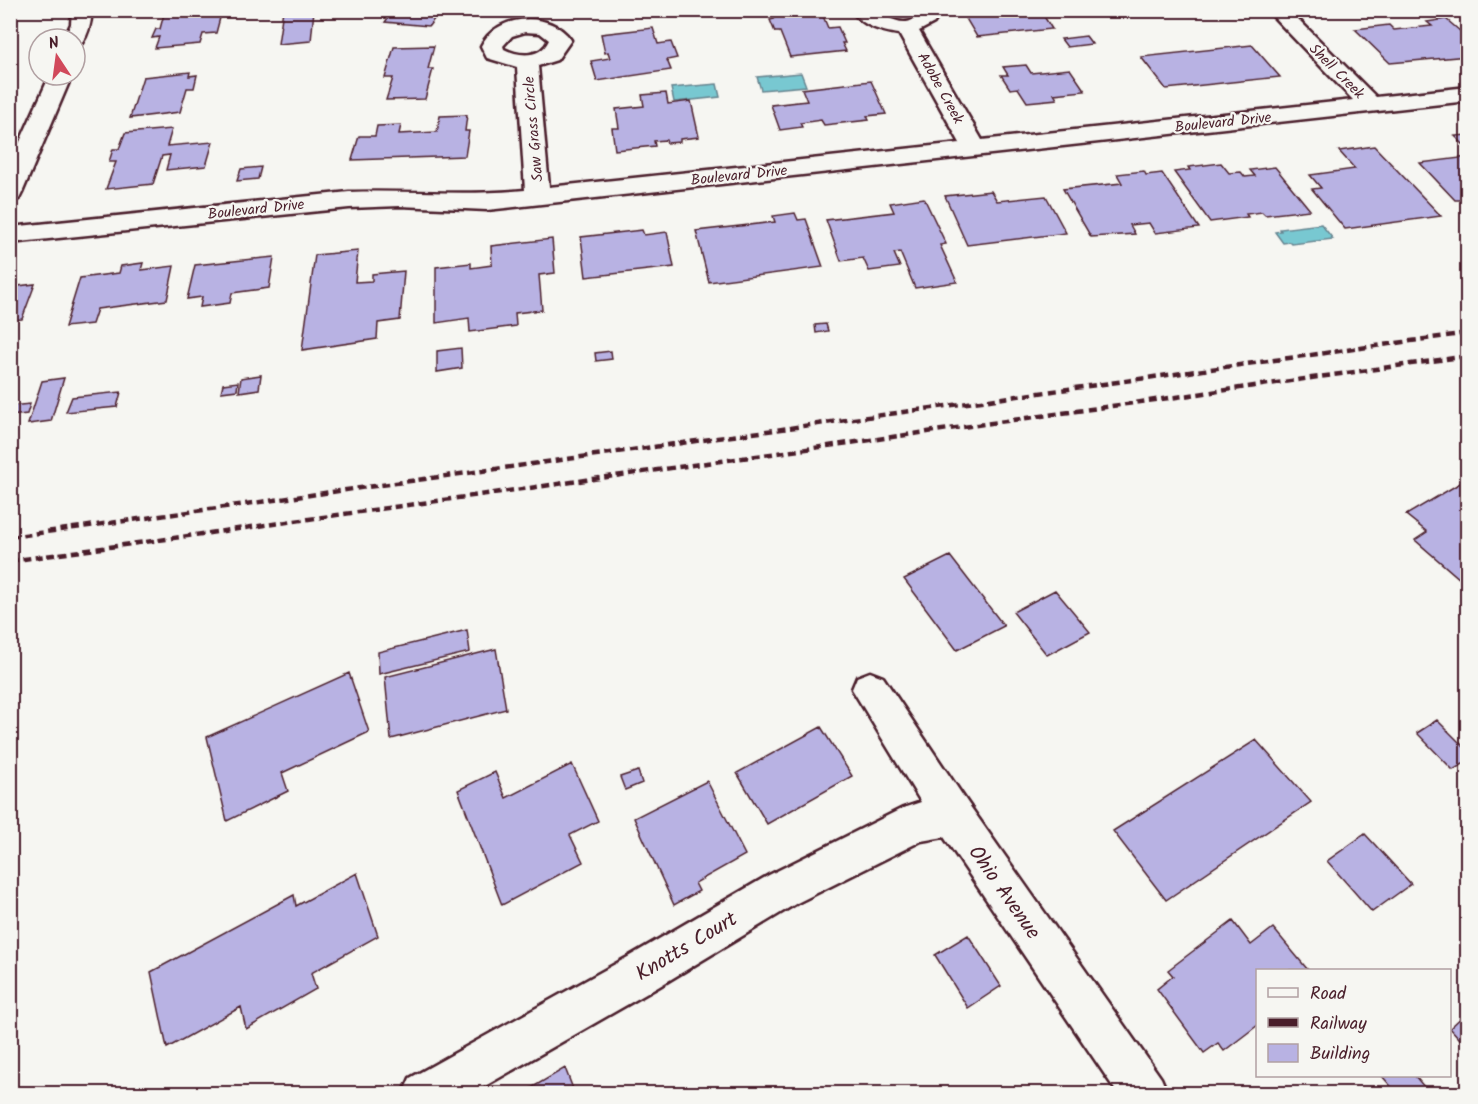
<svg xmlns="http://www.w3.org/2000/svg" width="1478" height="1104" font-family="Kalam,sans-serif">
	<rect width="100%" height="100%" fill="#f6f6f2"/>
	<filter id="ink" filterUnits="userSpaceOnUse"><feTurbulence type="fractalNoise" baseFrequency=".0167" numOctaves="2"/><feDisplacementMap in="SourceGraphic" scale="12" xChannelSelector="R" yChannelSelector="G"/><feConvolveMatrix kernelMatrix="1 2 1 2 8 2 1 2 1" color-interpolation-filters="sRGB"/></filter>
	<g filter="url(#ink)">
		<path fill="#78c8d1" stroke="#66848f" stroke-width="1.5" d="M801 73 806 86 761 90 757 77Z
			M717 84 720 97 674 102 671 88Z
			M1321 224 1333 239 1292 244 1290 242 1283 243 1275 232 1281 231 1280 229Z"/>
		<path fill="#b8b2e3" stroke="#4a1f2b" stroke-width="1.5" d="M165 10H209L208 15 221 14 216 33 203 34 200 44 155 48 159 37 152 38 156 29H160Z
			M283 10H314L311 41 278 44Z
			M394 10H452L448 16 437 15 429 26 385 22Z
			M829 10 823 16 828 28 838 27 845 43H842L846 51 790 57 780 32H775L770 20 774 19 770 11Z
			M985 10H1040L1052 29 977 37 965 17 987 15Z
			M1164 10H1203L1205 12 1168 15Z
			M1446 19 1468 38V56L1390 63 1355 29 1389 25 1394 30 1432 26 1427 22Z
			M653 28 658 44 671 42 677 58 667 60 671 70 597 81 591 61 610 58 608 52 605 53 601 34Z
			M1086 36 1092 44 1067 47 1061 39Z
			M1252 45 1280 77 1166 89 1141 57Z
			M434 46 428 69H433L425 99 386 100 393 78H385L394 47Z
			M1026 65 1031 73 1070 69 1085 91 1054 94 1057 99 1027 102 1018 88 1010 89 1001 75H1008L1003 67Z
			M190 72 189 76 197 75 194 88H187L180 112 130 118 143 77Z
			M871 81 886 114 867 116 869 120 824 125 821 120 800 123 802 127 780 130 771 105 807 101 802 89Z
			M666 93 668 104 691 101 699 137 680 139V142L667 143 666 140 654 141 655 146 615 150 612 128H619L616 109 644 106 642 95Z
			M467 115 465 131H469L465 156 352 160 359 136H375L377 126 401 125 399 134 437 132 440 116Z
			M172 129 167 146 213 142 206 166 166 170 170 155 162 156 153 184 106 189 116 162H109L113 149H119L125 133Z
			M1468 135V149L1455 136Z
			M1374 146 1441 216 1345 229 1312 189 1321 188 1310 175 1355 169 1339 151Z
			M1468 157V208L1460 200H1455L1420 163Z
			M1221 163 1229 173 1241 172 1245 177 1255 176 1250 170 1275 167 1310 210 1265 215 1262 212 1246 214 1248 217 1210 222 1174 172 1190 170 1188 167Z
			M261 167 258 179 237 181 241 169Z
			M1144 171 1146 175 1162 173 1199 228 1155 233 1149 223 1130 225 1135 234 1091 237 1063 189 1122 183 1117 174Z
			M991 191 997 201 1046 196 1066 233 967 245 945 196Z
			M924 198 946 244 940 245 957 282 915 288 900 252 894 253 900 267 869 271 863 258 841 261 826 220 894 212 890 203Z
			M795 213 798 220 806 219 823 267 709 282 696 231 775 222 773 216Z
			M642 230 644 235 667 232 674 267 586 277 581 237Z
			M552 239 555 273 539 275 542 310 515 313 516 326 470 332 469 318 436 323V267L471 263V268L492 265 491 246Z
			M358 251 355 282 372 281V274L404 271 400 320 378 323 377 339 302 350 315 255Z
			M274 257 269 288 232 293 230 303 200 307 202 297 187 299 195 265Z
			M143 263 141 270 174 266 167 300 97 309 92 324 65 327 80 278 119 273 121 266Z
			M35 284 22 319 10 320V287Z
			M826 324 828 331 816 333 815 325Z
			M461 348 462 368 437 372V351Z
			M611 351 612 359 596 361 595 353Z
			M261 375 259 389 239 392 241 378Z
			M64 378 51 421 28 424 42 381Z
			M238 382 237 390 221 392 223 384Z
			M121 392 117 407 66 412 72 397Z
			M30 404 27 414 10 416V406Z
			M1462 482 1468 487V586L1415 540 1427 532 1406 515Z
			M950 556 1004 626 957 650 904 579Z
			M1055 590 1090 632 1047 655 1013 612Z
			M467 630 470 652 379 674 378 652Z
			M496 649 506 709 391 739 385 677Z
			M349 673 369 732 282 773 288 791 227 821 207 737Z
			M1437 720 1468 751V761L1453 770 1417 733Z
			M821 727 852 776 767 824 737 773Z
			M1256 740 1311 802 1166 900 1113 831Z
			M572 764 598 821 570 835 583 862 502 905 458 790 495 772 506 798Z
			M638 771 642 783 625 790 620 777Z
			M707 781 745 855 695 883 699 891 674 905 634 818Z
			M1365 834 1411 884 1372 912 1327 861Z
			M357 873 378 936 311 973 316 989 246 1029 241 1007 167 1048 151 972 294 895 296 906Z
			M1233 921 1251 945 1273 928 1308 970H1258V1025L1224 1051 1218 1043 1204 1053 1157 989 1173 976 1168 970Z
			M968 935 1001 986 968 1008 935 955Z
			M1468 1011V1048L1450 1028Z
			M565 1068 575 1094H521Z
			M1382 1076H1415L1430 1094H1392L1395 1091Z"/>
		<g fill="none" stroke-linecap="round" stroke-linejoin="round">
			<defs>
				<path id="street" d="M72 10H92C91 23 89 33 82 43L75 45V39H64L71 24Z
					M851 10C857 10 865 9 871 10 886 14 908 35 922 10H942L934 23 919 31 982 140 1353 100 1267 10H1289L1376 97 1468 87V101L487 210 400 206 349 208 10 243V227L349 192C408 190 467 196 525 190L517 67 487 58 481 46C497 13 551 10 571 40L557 60 538 66 549 187 960 143 899 34C881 31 863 27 851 10ZM525 32 540 33 549 40C541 58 520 57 504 49L503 46 512 36Z
					M50 75H72L22 193 19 199 10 201V164Z
					M870 672 883 677 967 802 1161 1078 1168 1094H1118L944 837 921 841 797 903 658 987 471 1094H403L410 1078 628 957 769 875 903 808 921 802 852 689 857 677Z"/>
			</defs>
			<use href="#street" stroke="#4a1f2b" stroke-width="5"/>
			<use href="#street" fill="#f6f6f2" fill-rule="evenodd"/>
			<path stroke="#4a1f2b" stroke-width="4.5" stroke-dasharray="8 4.5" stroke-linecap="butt" d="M10 537 1468 333
				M10 561 1468 356"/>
		</g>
	</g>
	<g text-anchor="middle" stroke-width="4.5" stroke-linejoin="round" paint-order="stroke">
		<g font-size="15" fill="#4a1f2b" stroke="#f6f6f2">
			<text transform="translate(1337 71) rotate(45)" y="5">Shell Creek</text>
			<text transform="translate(941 88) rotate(61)" y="5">Adobe Creek</text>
			<text transform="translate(1223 122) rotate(-6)" y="5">Boulevard Drive</text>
			<text transform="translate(533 129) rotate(-95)" y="5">Saw Grass Circle</text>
			<text transform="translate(739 175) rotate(-6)" y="5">Boulevard Drive</text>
			<text transform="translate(256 209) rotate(-6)" y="5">Boulevard Drive</text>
		</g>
		<g font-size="21" fill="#4a1f2b" stroke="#f6f6f2">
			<text transform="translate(1005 892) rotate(55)" y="7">Ohio Avenue</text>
			<text transform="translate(686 946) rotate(-31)" y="7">Knotts Court</text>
		</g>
	</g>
	<rect width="1478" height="1104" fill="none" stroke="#f6f6f2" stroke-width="36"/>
	<rect x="18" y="18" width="1442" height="1068" fill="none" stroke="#4a1f2b" stroke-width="2" filter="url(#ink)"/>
	<rect x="1256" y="969" width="195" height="108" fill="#f6f6f2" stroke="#b1a0a2" stroke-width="1.5"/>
	<rect x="1268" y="988" width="30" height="9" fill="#f6f6f2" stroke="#b1a0a2" stroke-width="1.5"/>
	<text x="1310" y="999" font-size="18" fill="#4a1f2b">Road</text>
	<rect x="1268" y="1018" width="30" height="9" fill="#4a1f2b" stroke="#b1a0a2" stroke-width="1.5"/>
	<text x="1310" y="1029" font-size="18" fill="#4a1f2b">Railway</text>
	<rect x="1268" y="1044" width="30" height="18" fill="#b8b2e3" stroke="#b1a0a2" stroke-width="1.5"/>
	<text x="1310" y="1059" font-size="18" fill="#4a1f2b">Building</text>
	<g transform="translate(57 57) rotate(347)"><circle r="28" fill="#f6f6f2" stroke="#b1a0a2" stroke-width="1.5"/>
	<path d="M0-4.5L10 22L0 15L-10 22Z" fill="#d1495b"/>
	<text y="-9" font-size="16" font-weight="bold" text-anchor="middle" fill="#4a1f2b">N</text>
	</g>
</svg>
